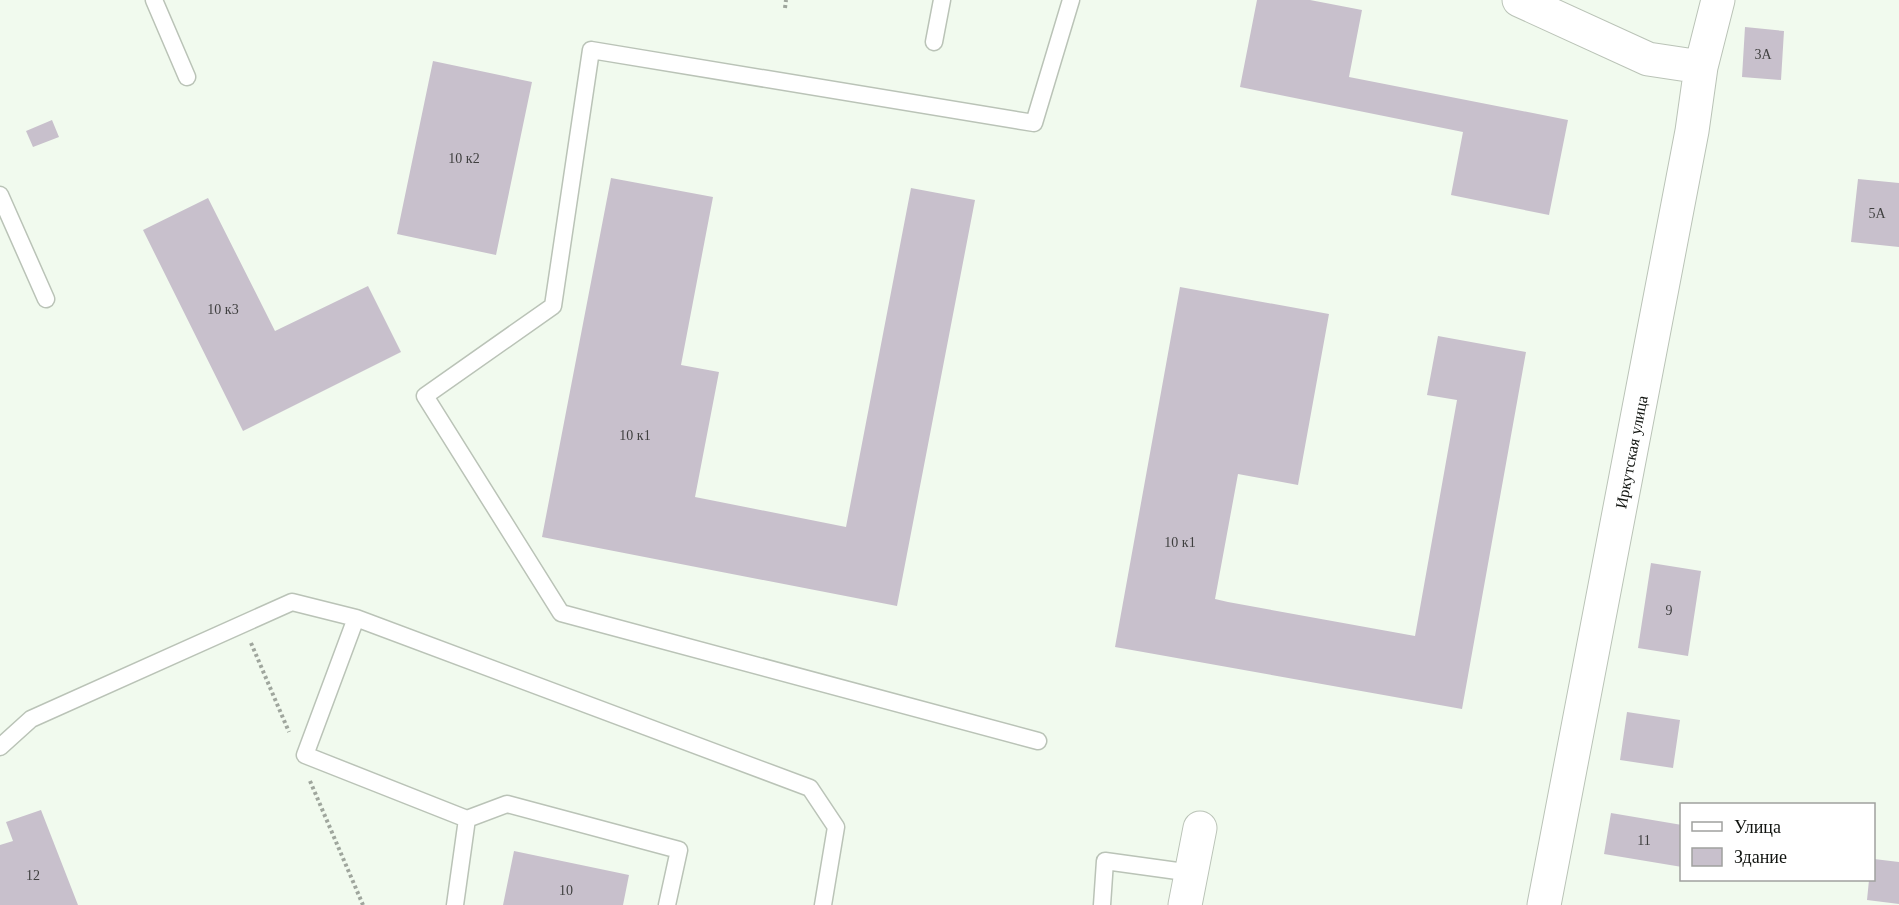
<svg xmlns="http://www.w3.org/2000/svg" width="1899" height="905" font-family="Georgia,serif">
	<rect width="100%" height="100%" fill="#f1faee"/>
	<path fill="#c8c0cc" d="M1257 0H1310L1362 10 1349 77 1568 120 1549 215 1451 195 1463 132 1240 87Z
		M1745 27 1784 31 1781 80 1742 77Z
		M433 61 532 82 496 255 397 234Z
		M52 120 59 137 33 147 26 131Z
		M611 178 713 197 681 365 719 372 695 497 846 527 911 188 975 200 897 606 542 537Z
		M1858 179 1899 183V247L1851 242Z
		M208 198 275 331 368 286 401 352 243 431 143 230Z
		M1180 287 1329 314 1298 485 1238 474 1215 599 1228 602 1415 636 1457 400 1427 395 1438 336 1526 352 1462 709 1115 647Z
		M1651 563 1701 571 1688 656 1638 648Z
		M1627 712 1680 720 1673 768 1620 760Z
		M41 810 78 905H0V845L13 841 6 822Z
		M1611 813 1682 825V867L1604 854Z
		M514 851 629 875 623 905H503Z
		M1874 859 1899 862V904L1867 900 1869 880H1874Z"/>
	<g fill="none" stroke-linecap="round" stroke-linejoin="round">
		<defs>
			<path id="service" d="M154 0 187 77
				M934 42 942 0
				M0 195 46 299
				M356 618 305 755 467 819 507 804 679 850 667 905
				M1038 741 561 613 425 396 553 306 591 50 1034 123 1071 0
				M0 747 31 719 292 602 356 618 810 788 836 827 823 905
				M455 905 467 819
				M1102 905 1105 861 1192 873"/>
			<path id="minor" d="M1519 0 1648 59 1701 67
				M1185 905 1200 828
				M1544 905 1692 131 1701 67 1718 0"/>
		</defs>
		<use href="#service" stroke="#bac3b7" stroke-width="19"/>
		<use href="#minor" stroke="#bac3b7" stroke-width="35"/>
		<path stroke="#9fa69d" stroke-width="4" stroke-dasharray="3 3" stroke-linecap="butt" d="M785 8 786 0
			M251 643 289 732
			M310 781 363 905"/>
		<use href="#service" stroke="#fff" stroke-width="16"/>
		<use href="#minor" stroke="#fff" stroke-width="33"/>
	</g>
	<g text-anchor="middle" stroke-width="4.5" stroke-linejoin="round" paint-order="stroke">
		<g font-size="14" fill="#3f3f3f">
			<text x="1763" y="59">3А</text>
			<text x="464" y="163">10 к2</text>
			<text x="1877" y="218">5А</text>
			<text x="223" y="314">10 к3</text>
			<text x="635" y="440">10 к1</text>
			<text x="1180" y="547">10 к1</text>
			<text x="1669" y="615">9</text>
			<text x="1644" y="845">11</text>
			<text x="33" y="880">12</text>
			<text x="566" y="895">10</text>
		</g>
		<g font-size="16" fill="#111410" stroke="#fff">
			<text transform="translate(1631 452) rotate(-79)" y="6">Иркутская улица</text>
		</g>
	</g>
	<rect x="1680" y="803" width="195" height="78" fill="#ffffff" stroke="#a0a19f" stroke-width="1.5"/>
	<rect x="1692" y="822" width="30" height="9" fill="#ffffff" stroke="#a0a19f" stroke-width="1.5"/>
	<text x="1734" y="833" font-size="18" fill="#111410">Улица</text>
	<rect x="1692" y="848" width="30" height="18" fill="#c8c0cc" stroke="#a0a19f" stroke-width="1.5"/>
	<text x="1734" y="863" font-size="18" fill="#111410">Здание</text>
</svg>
